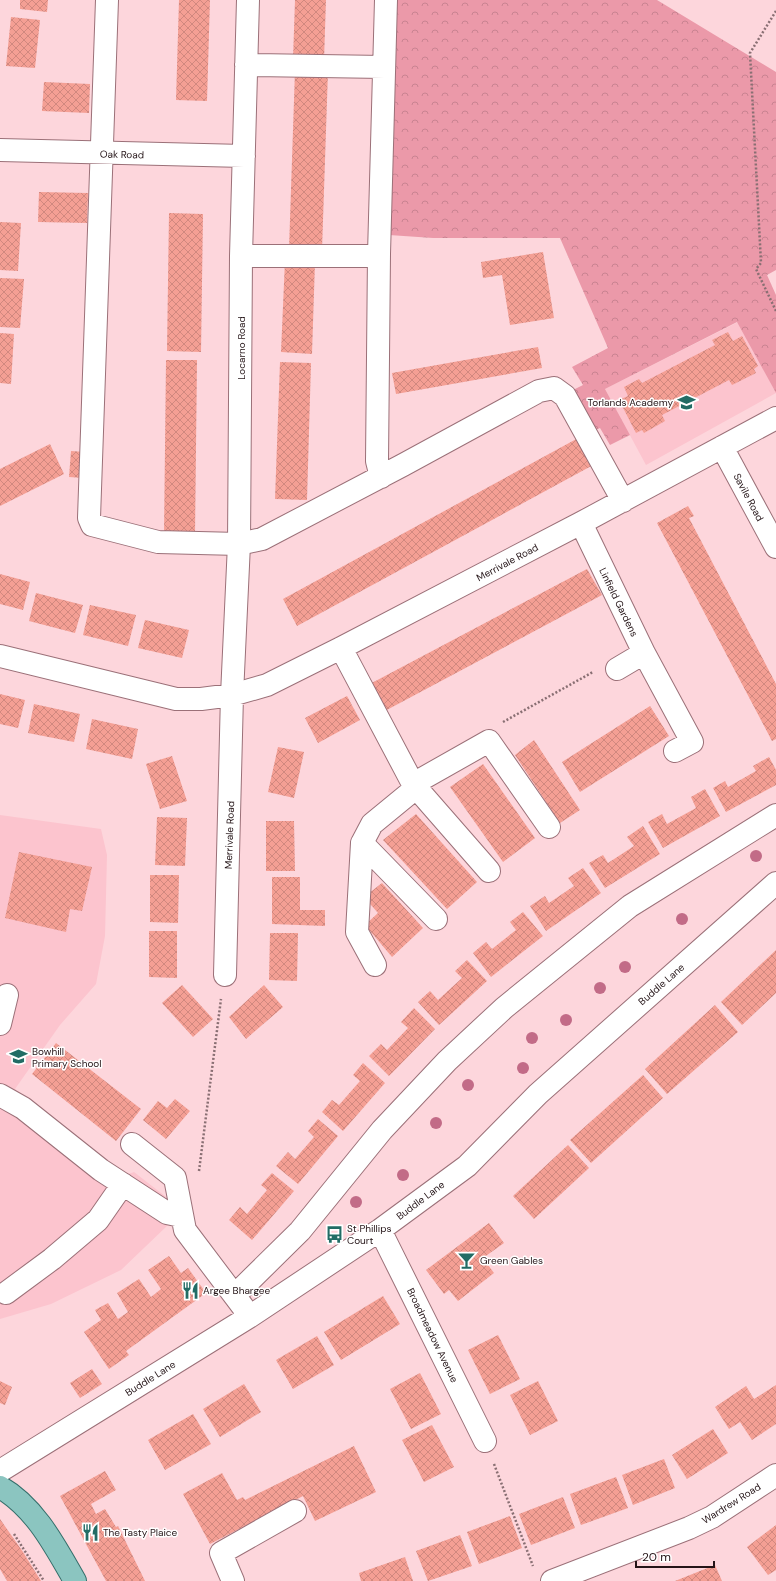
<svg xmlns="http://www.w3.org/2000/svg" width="776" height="1581" font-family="'DM Sans',sans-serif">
	<defs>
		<pattern id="park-crowns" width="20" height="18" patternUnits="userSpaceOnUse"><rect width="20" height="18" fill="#eb99a9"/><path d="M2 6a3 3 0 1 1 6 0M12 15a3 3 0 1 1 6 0" fill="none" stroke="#c98391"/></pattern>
		<pattern id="building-cross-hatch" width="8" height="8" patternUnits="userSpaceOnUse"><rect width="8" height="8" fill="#f49f94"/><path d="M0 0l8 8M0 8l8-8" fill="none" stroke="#d1887f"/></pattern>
	</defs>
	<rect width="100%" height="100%" fill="#fdd6dc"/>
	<path fill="#fcc4ce" d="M738 322 776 393 646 465 605 389Z
		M0 815 101 829 107 855 105 936 96 984 60 1025 15 1089 123 1176 134 1172 170 1200 168 1225 121 1270 51 1304 0 1319Z"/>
	<path fill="url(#park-crowns)" d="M397 0H657L776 72V270L767 275 776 295V393L737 322 605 389 630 435 610 445 600 428 591 432 569 392 583 385 572 367 608 348 560 238H433L389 235Z"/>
	<path fill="url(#building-cross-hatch)" d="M20 0H48L47 12 20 9Z
		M179 0H210L207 101 176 100Z
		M295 0H326L324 60 293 59Z
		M11 17 40 20 35 68 6 66Z
		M295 70 328 71 322 250 289 249Z
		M44 82 90 84 89 113 42 111Z
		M39 192 88 193 87 223 38 222Z
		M169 213 203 214 201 352 167 351Z
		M0 222 21 223 18 271 0 270Z
		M543 252 554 318 510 325 502 275 483 278 481 262Z
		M285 260 315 262 312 354 281 352Z
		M0 278 24 279 20 328 0 327Z
		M728 332 733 341 742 336 758 366 754 369 756 373 732 385 729 380 662 415 665 421 644 433 642 430 636 433 619 400 628 396 624 387 639 379 642 383 715 345 712 340Z
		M0 333 14 334 11 384 0 383Z
		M538 347 542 368 396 394 392 373Z
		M166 360H197L195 535H164Z
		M280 362 311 363 307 500 275 499Z
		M580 437 595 464 297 626 283 599Z
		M50 444 64 474 0 506V469Z
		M71 451 85 452 83 478 69 477Z
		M688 506 694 516 689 518 776 684V739L772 741 657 523Z
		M587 569 602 595 383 712 368 685Z
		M0 574 30 582 23 610 0 604Z
		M36 593 83 605 75 633 29 621Z
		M90 605 136 615 128 646 83 635Z
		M145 620 189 630 182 658 138 648Z
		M0 694 25 700 18 728 0 724Z
		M347 696 360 720 318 743 305 718Z
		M34 704 80 714 74 742 28 733Z
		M650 706 669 736 580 792 562 762Z
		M92 719 138 729 132 759 86 749Z
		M534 740 580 810 560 823 515 755Z
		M278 747 304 752 294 798 268 792Z
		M172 756 187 801 160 809 146 764Z
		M769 757 776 770V785L726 812 713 788 725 781 728 787 756 771 753 766Z
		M483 764 535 838 503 862 450 787Z
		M705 789 720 816 663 848 648 822 662 814 667 824 696 808 691 797Z
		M416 814 477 882 447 909 383 840Z
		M157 817 187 818 185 866 155 865Z
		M266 821H294L295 871H266Z
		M643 826 660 854 605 888 589 863 603 855 608 863 634 846 627 837Z
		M19 852 92 867 82 911 70 909 66 932 5 918Z
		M583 868 601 893 546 931 530 906 545 896 549 903 574 886 568 878Z
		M150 875H179L178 923 150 922Z
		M272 877H300V910H325V926L272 924Z
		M382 883 423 928 392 957 365 925 378 913 364 897Z
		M523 912 543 936 491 977 473 953 486 942 492 949 516 930 510 922Z
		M149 931H177V978L149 977Z
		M270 933H298L297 981 269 980Z
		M776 950V993L742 1025 721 1002Z
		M467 960 487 981 439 1025 418 1002 430 991 438 1000 462 978 455 971Z
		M182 985 213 1019 193 1037 162 1003Z
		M264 985 283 1007 246 1039 229 1017Z
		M715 1005 738 1032 667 1094 645 1069Z
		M414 1008 435 1029 389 1076 369 1056 381 1044 387 1050 408 1028 401 1022Z
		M56 1043 141 1109 116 1141 32 1074Z
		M363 1063 385 1083 343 1131 322 1112 332 1100 339 1105 360 1081 353 1075Z
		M643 1075 663 1098 591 1163 570 1140Z
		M175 1099 190 1111 166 1139 143 1120 158 1101 167 1108Z
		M318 1119 338 1136 298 1184 276 1166 288 1152 295 1159 314 1137 308 1131Z
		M568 1145 589 1168 534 1219 513 1196Z
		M272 1173 294 1191 252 1240 229 1220 240 1207 247 1214 267 1190 261 1185Z
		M489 1223 504 1243 483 1258 494 1273 458 1301 449 1290 444 1294 426 1270Z
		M169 1256 181 1273 188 1268 206 1293 126 1351 129 1355 109 1369 84 1332 101 1320 95 1310 108 1303 118 1319 128 1312 117 1293 139 1279 151 1297 161 1289 148 1270Z
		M383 1296 400 1324 341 1360 324 1332Z
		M498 1335 520 1379 490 1394 468 1350Z
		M317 1336 334 1365 293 1389 276 1360Z
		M92 1369 102 1384 80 1398 70 1383Z
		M420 1373 441 1414 411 1429 390 1389Z
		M0 1381 12 1387 5 1405 0 1403Z
		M538 1381 558 1421 530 1435 510 1395Z
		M244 1384 261 1412 220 1437 203 1409Z
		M776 1385V1424L752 1440 740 1422 729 1429 715 1407 746 1386 754 1399Z
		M193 1414 211 1444 165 1470 148 1440Z
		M432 1425 454 1467 424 1482 402 1440Z
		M713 1429 728 1453 687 1479 672 1455Z
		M354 1446 376 1492 315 1521 303 1496 210 1544 183 1494 222 1473 237 1500 243 1497 245 1500Z
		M664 1459 675 1488 633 1505 622 1475Z
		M105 1471 116 1490 91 1504 96 1514 105 1509 116 1527 118 1526 145 1581H106L60 1496Z
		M616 1477 628 1508 581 1525 570 1494Z
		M563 1497 575 1528 531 1545 519 1514Z
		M510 1516 522 1548 479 1564 467 1532Z
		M0 1519 23 1552 41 1581H7L0 1569Z
		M776 1525V1570L768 1575 747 1547Z
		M460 1535 472 1566 428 1581 416 1551Z
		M405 1557 413 1581H361L359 1573Z
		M715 1565 722 1581H675Z"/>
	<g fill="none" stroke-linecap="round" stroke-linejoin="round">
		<defs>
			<path id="minor" d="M107 0 89 518 92 525 158 542 239 544 262 539 403 465 539 391 554 388 565 396 623 501
				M246 65 384 67
				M0 150 244 156
				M241 256H370L379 254
				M722 447 776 547
				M381 477 377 461 379 254 386 0
				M581 523 644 653 617 669
				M341 648 413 784 489 871
				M644 653 692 742 675 751
				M0 656 176 699H201L232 695 267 685 341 648 581 523 776 418
				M362 843 436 919
				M375 965 357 932 362 843 372 824 411 792 413 784 489 741 549 827
				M225 975 232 695 239 544 241 256 248 0
				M0 1024 7 995
				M0 1095 23 1108 101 1170 167 1213 181 1216
				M132 1144 175 1178 185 1230 243 1307
				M380 1230 485 1441
				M6 1293 52 1259 98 1220 123 1184
				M235 1295 300 1231 382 1130 447 1061 504 1008 630 906 776 815
				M0 1471 249 1317 380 1230 467 1166 538 1094 776 883
				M233 1581 221 1553 295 1511
				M552 1581 689 1528 712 1517 776 1475"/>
			<path id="major" d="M0 1487C35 1507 55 1546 75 1581"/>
		</defs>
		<use href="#minor" stroke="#9b7078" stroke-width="24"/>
		<use href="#major" stroke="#346e6a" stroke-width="24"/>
		<path stroke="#896f73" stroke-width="2.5" stroke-dasharray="2 2" stroke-linecap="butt" d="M776 11 750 53 761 263 756 269 776 311
			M503 722 593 672
			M199 1171 221 999
			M494 1464 533 1566
			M14 1534 44 1581"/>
		<use href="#minor" stroke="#fff" stroke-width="22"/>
		<use href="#major" stroke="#8bc5c0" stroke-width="22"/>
	</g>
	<g fill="#c26b87">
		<circle cx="756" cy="856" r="6"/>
		<circle cx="682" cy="919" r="6"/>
		<circle cx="625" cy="967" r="6"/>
		<circle cx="600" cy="988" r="6"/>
		<circle cx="566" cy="1020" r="6"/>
		<circle cx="532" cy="1038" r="6"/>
		<circle cx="523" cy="1068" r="6"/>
		<circle cx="468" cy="1085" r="6"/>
		<circle cx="436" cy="1123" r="6"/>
		<circle cx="403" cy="1175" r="6"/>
		<circle cx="356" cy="1202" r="6"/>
	</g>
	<defs>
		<symbol id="school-bare" viewBox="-9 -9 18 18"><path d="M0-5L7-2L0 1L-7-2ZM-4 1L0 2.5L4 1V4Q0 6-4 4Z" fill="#226c65" stroke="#fff" stroke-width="2.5" paint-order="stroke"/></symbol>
		<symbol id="bus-bare" viewBox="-9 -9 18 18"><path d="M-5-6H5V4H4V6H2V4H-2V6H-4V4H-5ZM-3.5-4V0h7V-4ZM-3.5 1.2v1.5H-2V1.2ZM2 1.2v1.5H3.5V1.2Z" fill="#226c65" stroke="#fff" stroke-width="2.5" paint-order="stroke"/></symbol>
		<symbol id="bar-bare" viewBox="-9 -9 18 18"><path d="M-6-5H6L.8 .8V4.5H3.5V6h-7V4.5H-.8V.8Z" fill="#226c65" stroke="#fff" stroke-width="2.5" paint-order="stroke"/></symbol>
		<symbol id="restaurant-bare" viewBox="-9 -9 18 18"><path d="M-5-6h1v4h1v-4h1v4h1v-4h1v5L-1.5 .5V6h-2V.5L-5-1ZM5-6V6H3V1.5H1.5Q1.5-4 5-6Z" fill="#226c65" stroke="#fff" stroke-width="2.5" paint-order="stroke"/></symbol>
	</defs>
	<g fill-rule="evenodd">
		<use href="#school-bare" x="674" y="390" width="25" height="25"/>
		<use href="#school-bare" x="6" y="1044" width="25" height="25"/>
		<use href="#bus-bare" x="322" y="1222" width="25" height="25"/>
		<use href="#bar-bare" x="454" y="1248" width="25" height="25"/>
		<use href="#restaurant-bare" x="178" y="1278" width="25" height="25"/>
		<use href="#restaurant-bare" x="78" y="1520" width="25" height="25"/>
	</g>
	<g text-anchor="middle" stroke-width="3" stroke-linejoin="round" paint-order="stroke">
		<g font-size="10" fill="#241417" stroke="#fff">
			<text transform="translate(122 154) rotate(1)" y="4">Oak Road</text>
			<text transform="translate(241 348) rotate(-90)" y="4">Locarno Road</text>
			<text transform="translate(749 497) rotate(62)" y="4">Savile Road</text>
			<text transform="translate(507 562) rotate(-28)" y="4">Merrivale Road</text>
			<text transform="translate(619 602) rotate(64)" y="4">Linfield Gardens</text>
			<text transform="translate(229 835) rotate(-88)" y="4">Merrivale Road</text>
			<text transform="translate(661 984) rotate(-41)" y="4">Buddle Lane</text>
			<text transform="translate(420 1200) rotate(-37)" y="4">Buddle Lane</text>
			<text transform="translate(433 1335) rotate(64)" y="4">Broadmeadow Avenue</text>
			<text transform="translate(150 1378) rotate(-32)" y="4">Buddle Lane</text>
			<text transform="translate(731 1503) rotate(-32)" y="4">Wardrew Road</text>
		</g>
		<g font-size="10" fill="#241417" stroke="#fff" text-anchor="start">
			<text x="673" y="406" text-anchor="end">Torlands Academy</text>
			<text x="32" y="1055">Bowhill<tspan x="32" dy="12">Primary School</tspan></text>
			<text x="347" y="1232">St Phillips<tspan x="347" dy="12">Court</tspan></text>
			<text x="480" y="1264">Green Gables</text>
			<text x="203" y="1294">Argee Bhargee</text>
			<text x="103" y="1536">The Tasty Plaice</text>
		</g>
	</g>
	<path d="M636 1561v6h78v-6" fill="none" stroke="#241417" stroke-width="2"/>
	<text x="642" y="1561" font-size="12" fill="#241417" stroke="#ffffff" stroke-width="3" paint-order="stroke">20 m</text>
</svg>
